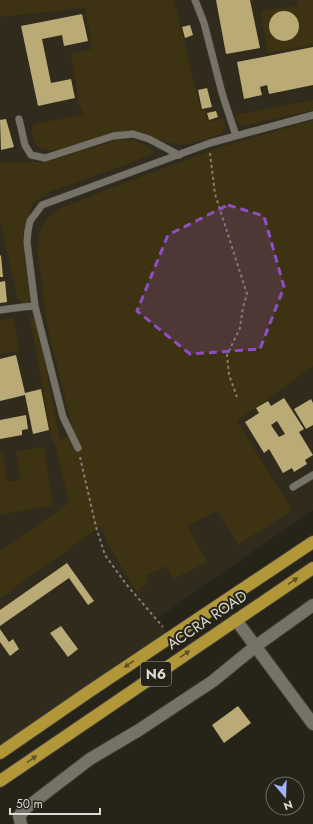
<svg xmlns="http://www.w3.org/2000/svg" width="313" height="824" font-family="Jost,sans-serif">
	<rect width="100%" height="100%" fill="#262319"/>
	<path fill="#302b1c" d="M0 0H313V510L156 619 167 634 0 751Z"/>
	<path fill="#3d3312" d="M0 0H174L201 111H205L208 122 223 118 225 124V129L221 134 200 141 182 145 164 142 146 134 131 132 55 150C50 150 44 150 39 147 32 143 31 131 33 124L83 115 81 107H79L71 53 92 49 85 8 0 17Z
		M297 0H313V45L267 53 261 11 298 5Z
		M313 100V110L246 125H241L236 120 235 115Z
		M313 120V366L237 421 292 510 238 545 218 511 187 526 207 562 173 579 167 566 146 575 147 583 137 592 110 548 101 526 0 598V551L69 503 54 441H52L30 317H33L36 318 60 439 74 435 47 325 38 255 39 234 46 219 57 210 111 188 218 148Z
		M117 140H135L154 151V152L136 161 49 192 33 203 23 231V248L31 301 27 304 18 301 0 220V162H46Z
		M14 318 19 351 0 354V320Z
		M44 447 53 505 0 515V453H3L7 482 20 480 16 451Z"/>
	<path fill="#b9aa76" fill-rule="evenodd" d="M216 0H250L260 48 226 54Z
		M269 26a15 15 0 1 1 30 0a15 15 0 1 1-30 0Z
		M82 14 88 41 64 46 62 35 42 39 51 83 71 79 75 98 38 106 21 26Z
		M190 25 193 35 185 38 182 27Z
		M313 47V85L269 94 267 85 260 87 262 95 244 99 237 62Z
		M207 88 212 107 202 109 198 90Z
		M216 111 218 117 209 120 207 113Z
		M6 119 14 147 1 150 0 120Z
		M1 255 3 277H0V256Z
		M5 281 7 302 0 303V282Z
		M16 355 25 393 41 389 49 430 33 434 25 395 0 401V359Z
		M284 398 304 429 299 432 313 455 305 460 307 464 294 472 292 468 283 473 269 449 264 453 245 422 259 413 256 408 268 401 271 406ZM277 421 285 434 279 437 271 425Z
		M311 399 313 403V425L306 429 294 409Z
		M26 415 28 429 22 430V435L0 439V420Z
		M67 563 94 601 88 605 69 578 0 626V610Z
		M61 626 78 649 68 657 50 633Z
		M0 629 9 642 13 639 19 649 10 656 0 642Z
		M238 706 251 723 224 743 212 725Z"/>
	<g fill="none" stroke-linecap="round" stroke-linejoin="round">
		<defs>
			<path id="lane" d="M195 0 204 23 222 93 236 136
				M19 119 25 145 31 155 45 158 113 136 133 134 149 139 179 155
				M0 310 23 307 35 306
				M78 448 63 417 35 306 27 242 28 231 30 221 42 205 210 143 313 115
				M293 487 313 475"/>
			<path id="street" d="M236 620 313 724
				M21 824 19 816 26 808 90 759 139 730 213 681 256 646 313 605"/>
			<path id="highway" d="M0 753 87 693 313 542
				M0 781 313 568"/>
		</defs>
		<use href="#lane" stroke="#403e37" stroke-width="8"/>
		<use href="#street" stroke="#403e37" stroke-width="14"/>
		<use href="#highway" stroke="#403e37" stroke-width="14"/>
		<path stroke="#817f77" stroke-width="2" stroke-dasharray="3 3" stroke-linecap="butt" d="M210 153 215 194 247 294 243 307 240 328 227 355 229 375 237 397
			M80 457 96 527 105 555 126 584 163 627"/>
		<use href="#lane" stroke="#767267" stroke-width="7"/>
		<use href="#street" stroke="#767267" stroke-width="12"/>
		<use href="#highway" stroke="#b19738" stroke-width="12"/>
	</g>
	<defs><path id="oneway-solid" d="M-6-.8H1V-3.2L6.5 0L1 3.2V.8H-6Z"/></defs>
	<g fill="#5e5125">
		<use href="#oneway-solid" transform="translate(293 581) rotate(-34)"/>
		<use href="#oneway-solid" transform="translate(185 654) rotate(-34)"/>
		<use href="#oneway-solid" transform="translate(129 664) rotate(146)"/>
		<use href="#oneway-solid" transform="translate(32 759) rotate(-35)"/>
	</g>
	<path fill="#8f4fc3" fill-opacity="0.2" stroke="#8f4fc3" stroke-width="3" stroke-dasharray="8 5" stroke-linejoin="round" d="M228 205 264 216 284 287 260 349 190 354 137 311 168 235Z"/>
	<g text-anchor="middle" stroke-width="4" stroke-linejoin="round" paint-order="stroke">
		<rect fill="#262319" stroke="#a6a49d" stroke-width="1" x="141" y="662" width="30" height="24" rx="3"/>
		<g font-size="14" font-weight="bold" fill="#dddbd5">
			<text x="156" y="679">N6</text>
		</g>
		<g font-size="15" fill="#dddbd5" stroke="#262319">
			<text transform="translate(207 620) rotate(-34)" y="5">ACCRA ROAD</text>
		</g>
	</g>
	<g transform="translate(285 796) rotate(161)"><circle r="19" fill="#262319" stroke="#6f6d64"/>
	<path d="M0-3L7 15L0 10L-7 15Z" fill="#a2b2fd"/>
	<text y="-6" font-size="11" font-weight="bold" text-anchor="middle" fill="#dddbd5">N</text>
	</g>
	<path d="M10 808v6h90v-6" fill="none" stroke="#dddbd5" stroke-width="2"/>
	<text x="16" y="808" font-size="12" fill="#dddbd5" stroke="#262319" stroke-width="3" paint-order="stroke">50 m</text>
</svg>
